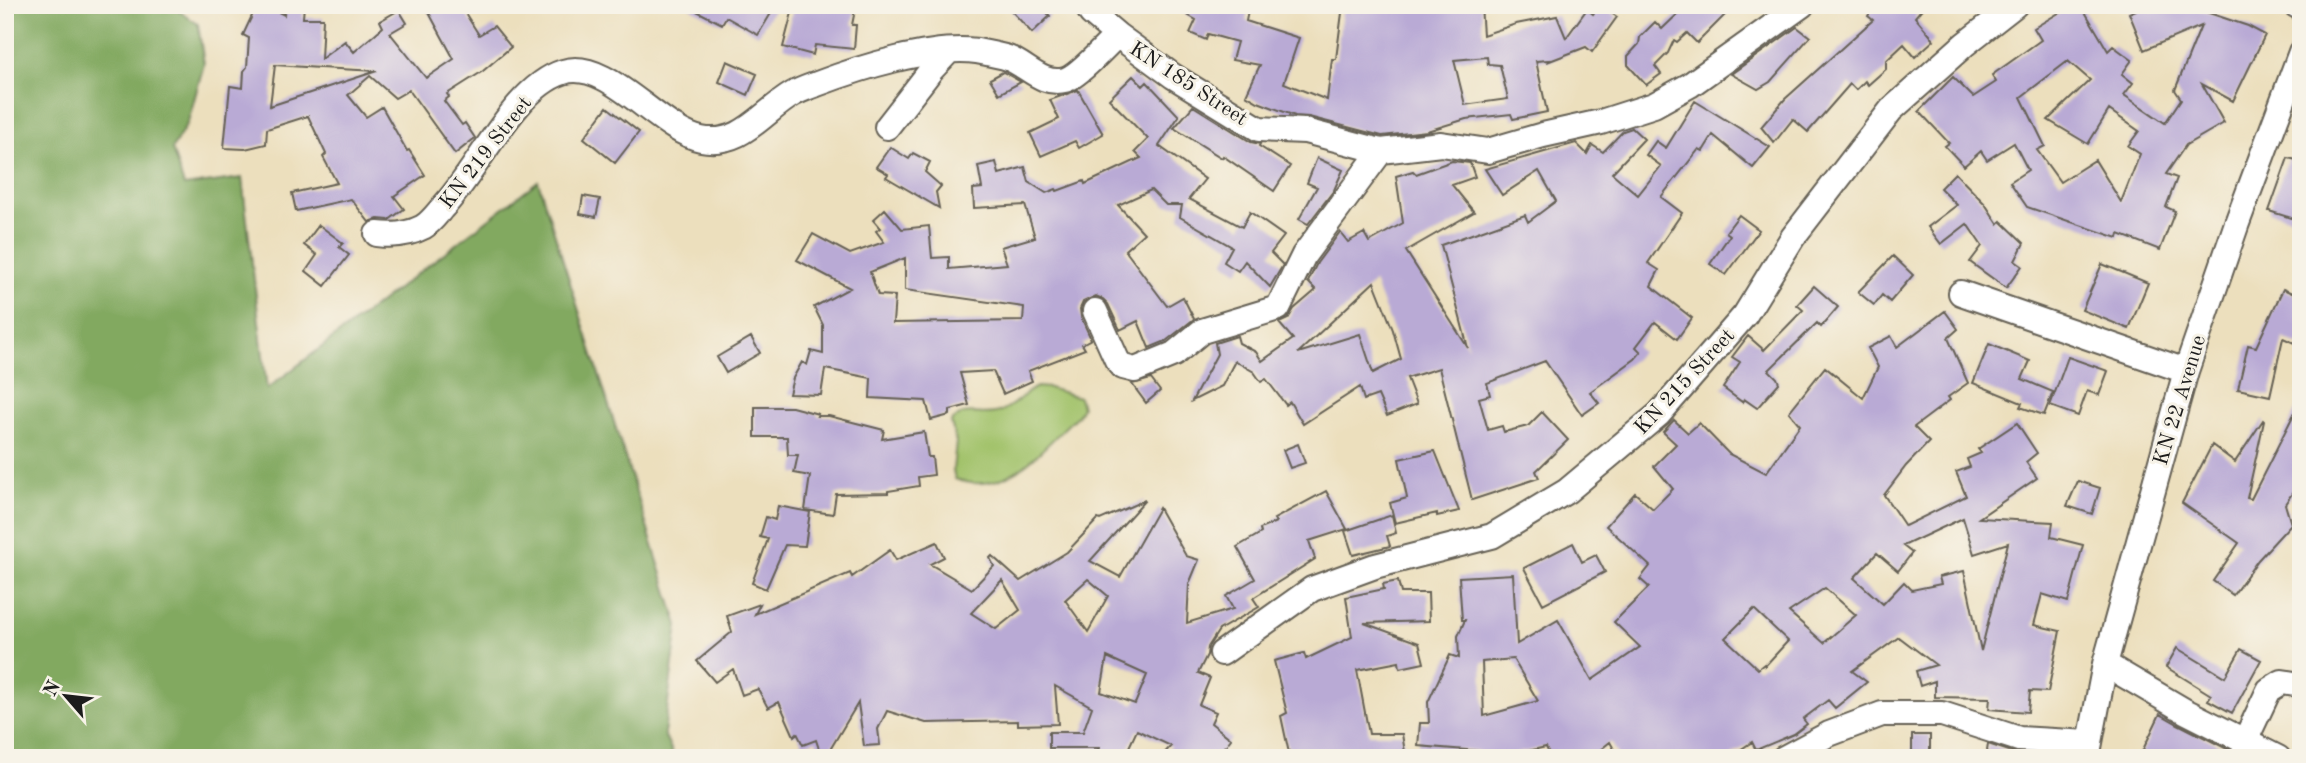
<svg xmlns="http://www.w3.org/2000/svg" width="2306" height="763" font-family="'Old Standard TT',serif">
	<rect width="100%" height="100%" fill="#f7f3e8"/>
	<filter id="ink" filterUnits="userSpaceOnUse"><feTurbulence type="fractalNoise" baseFrequency=".0143" numOctaves="2"/><feDisplacementMap in="SourceGraphic" scale="14" xChannelSelector="R" yChannelSelector="G"/><feConvolveMatrix kernelMatrix="1 2 1 2 8 2 1 2 1" color-interpolation-filters="sRGB"/></filter>
	<filter id="wash" filterUnits="userSpaceOnUse"><feTurbulence type="fractalNoise" baseFrequency=".00686" numOctaves="4" result="noise"/><feDisplacementMap in="SourceGraphic" scale="28" xChannelSelector="R" yChannelSelector="G"/><feGaussianBlur stdDeviation="1.57" result="paint"/><feColorMatrix in="noise" values="0 0 0 0 0 0 0 0 0 0 0 0 0 0 0 0 0 1.4 0 .05"/><feComposite in="paint" operator="in"/></filter>
	<g filter="url(#wash)">
		<rect width="100%" height="100%" fill="#ecdfbd"/>
		<path fill="#a3c36c" stroke="#607044" stroke-width="2" d="M1037 387 1049 388 1079 397 1082 407 1077 416C1043 446 1008 499 955 479L953 470 956 442 951 422C963 406 983 418 999 412 1014 407 1023 393 1037 387Z"/>
		<path fill="#82a960" stroke="#4f623e" stroke-width="2" d="M5 5H170L198 24 204 64 188 122 172 149 184 186 242 178 267 389 538 181 678 625 664 734 675 758H5Z"/>
		<g id="blocks">
			<path fill="#b9aad5" fill-rule="evenodd" d="M257 5H265L284 15 285 5H304L303 18H323L321 59 345 41 354 52 383 27 380 21 399 10 407 23 390 33 426 78 454 59 428 11 441 5H460L479 35 494 26 511 47 483 71 447 94 449 97 444 101 462 125 465 123 475 138 455 154 409 90 395 98 370 76 348 95 366 117 382 107 407 151 409 150 425 175 394 196 404 209 389 220 378 219 369 222 351 199 296 211 292 193 337 183 323 157 326 154 308 116 267 129 266 144 245 149 224 148 230 86 243 88 244 71 247 67 249 38 243 35ZM275 65 320 68 377 71 270 106Z
				M685 5H776L758 35 726 17 722 24Z
				M794 5H856L852 25H856L854 49 815 45 813 55 783 47Z
				M1006 5H1040L1050 16 1032 33Z
				M1170 5H1229L1248 11 1246 21 1299 38 1284 83 1327 100 1332 59H1336L1343 5H1481L1483 35 1516 24 1557 16 1566 38 1587 9 1593 14 1600 5 1617 17 1592 52 1586 47 1547 62 1549 60 1536 61 1547 112 1513 119 1511 114 1466 119 1427 131 1382 136 1309 117 1295 116 1258 102 1246 95 1260 65 1232 60 1237 42 1208 34 1206 40 1190 33 1196 20ZM1487 57 1488 64 1500 65 1508 99 1465 105 1454 60Z
				M1687 5H1716L1725 15 1697 43 1687 33 1677 42 1674 40 1668 53 1655 66 1661 74 1646 85 1628 65V56L1639 44 1640 37 1655 22 1662 29Z
				M1875 5H1925L1915 17 1934 40 1915 57 1904 44 1886 61V69L1868 85 1865 81 1856 90 1850 84 1808 132 1793 119 1774 143 1761 127 1785 99 1873 20 1868 16Z
				M2072 5H2081L2108 51 2113 46 2132 60 2122 74 2133 83 2124 95 2165 123 2181 99 2175 90 2201 26 2144 50 2129 13 2147 5H2197V9L2248 26 2265 35 2233 101 2202 84 2224 123 2186 145 2166 174 2177 178 2166 207 2175 211 2160 250 2119 234 2118 238 2027 207 2010 182 2028 170 2014 143 1987 160 1981 151 1964 166 1945 146 1949 143 1919 111 1953 77 1973 97 1996 82 1992 75 2041 40 2034 28ZM2068 61 2090 80 2048 120 2088 144 2109 110 2139 131 2128 146 2140 154 2121 202 2095 160 2060 182 2037 150 2045 146 2021 97Z
				M1797 27 1810 37 1770 82 1758 89 1731 74Z
				M727 61 757 74 748 95 719 82Z
				M1003 72 1021 82 999 94 990 79Z
				M1133 76 1143 86 1147 82 1179 116 1159 146 1205 179 1189 199 1242 227 1250 212 1284 236 1271 253 1283 265 1270 287 1245 261 1238 271 1224 262 1232 247 1180 217 1182 205H1166L1151 190 1118 205 1144 233 1125 250 1167 306 1183 297 1194 319 1166 341 1149 348 1138 321 1120 330 1108 304 1103 299 1096 296 1083 302 1080 309 1081 317 1091 339 1082 344 1085 349 1028 371 1032 381 1003 394 993 371 960 373 969 405 950 410V415L931 420 926 401 870 398 871 378 825 369 821 395 789 394 793 378 802 362 807 365 811 351 823 354V325L814 307 850 288 797 260 813 234 850 254 884 242 876 231 880 228 873 220 885 209 902 229 929 226 932 258 949 257V269L1007 264 1001 247 1035 237 1025 205 974 208 973 189 982 188 978 166 996 162 999 174 1025 167 1029 182 1046 193 1056 189 1057 191 1084 181 1085 184 1141 158 1135 152 1148 139 1109 99ZM905 258V290L1024 307 1023 321 893 323 895 296 878 295 870 272Z
				M1078 90 1103 134 1079 148 1075 141 1041 156 1030 133 1059 119 1050 100Z
				M1695 101 1770 147 1753 168 1713 135 1703 151 1699 149 1661 197 1682 213 1648 263 1659 270 1651 286 1692 318 1677 339 1655 322 1636 347 1641 352 1635 359 1590 392 1599 403 1582 415 1545 361 1487 383 1490 395 1479 398 1488 430 1502 426 1504 432 1528 426 1542 412 1568 440 1536 471 1539 478 1472 500 1439 368 1407 378 1417 404 1387 416 1378 395 1364 400 1360 387 1303 424 1290 402 1286 405 1266 379 1261 382 1254 372 1235 361 1222 386 1192 401 1217 354 1215 343 1237 336 1239 343 1256 352 1262 361 1293 339 1279 323 1288 319 1294 309 1316 290 1308 282 1317 263 1340 232 1348 242 1364 233 1369 242 1403 223 1396 176 1413 171 1416 174 1452 161 1470 163 1475 177 1452 185 1474 212 1406 251 1468 348 1441 245 1525 215 1528 222 1556 201 1539 171 1502 195 1485 169 1576 143 1587 154 1592 145 1603 152 1623 131 1632 128 1644 139 1612 173 1638 195 1661 166 1646 155 1656 141 1666 148ZM1374 282 1393 330 1401 359 1373 373 1360 334 1298 353Z
				M1193 106 1251 142 1260 144 1259 146 1290 166 1274 191 1223 156 1222 158 1174 128Z
				M607 107 639 132 615 163 584 138Z
				M890 147 909 159 913 153 930 162 925 172 941 186 936 192 939 208 886 177 888 174 876 167Z
				M1317 158 1343 170 1334 190 1308 224 1299 219 1317 187 1307 183Z
				M2288 158 2301 161V221L2269 211Z
				M1955 173 1985 204 1998 224 2001 221 2024 243 2015 261 2022 266 2006 288 1970 262 1982 246 1967 224 1941 244 1928 227 1957 205 1940 188Z
				M583 196 600 199 596 217 580 214Z
				M1739 215 1759 230 1726 275 1710 264 1730 235 1726 232Z
				M319 225 343 243 339 247 349 255 325 286 306 271 317 255 304 245Z
				M1893 256 1913 275 1890 302 1882 295 1874 305 1858 292Z
				M2102 264 2148 283 2129 329 2082 310Z
				M1814 286 1838 307 1821 327 1817 323 1769 370 1777 378 1779 383 1757 408 1744 399 1742 402 1723 388 1740 362 1732 357 1748 336 1764 350 1803 310 1797 305Z
				M2283 289 2301 297V346L2283 338 2270 396 2238 389 2248 345 2256 347Z
				M1945 311 1958 329 1948 338 1968 383 1948 397 1950 400 1914 427 1929 442 1906 466 1884 495 1905 526 1966 496 1956 472 1970 467 1967 459 1981 453 1978 449 2017 423 2037 453 2026 462 2037 478 1979 518 2053 522 2051 537 2083 545 2068 602 2042 594 2034 625 2060 631 2048 692 2030 691 2028 712 1989 709 1990 698 1935 697V681L1920 686 1916 671 1936 665 1899 637 1852 671 1867 682 1835 708 1828 700 1803 719 1807 724 1794 734 1756 750 1752 742 1728 758H1619L1610 742 1590 758H1551L1546 747 1498 758H1479L1478 751 1418 746 1420 723H1429L1428 702 1450 655 1459 658 1458 636 1465 620H1462L1459 577 1513 574 1517 644 1558 620 1592 680 1640 647 1614 622 1649 587 1640 579 1650 566 1606 526 1635 493 1653 509 1673 489 1654 466 1676 444 1663 432 1674 420 1688 433 1699 423 1729 454 1766 473 1800 425 1789 412 1825 367 1863 398 1878 367 1868 348 1891 336 1897 347ZM1963 518 1974 554 2008 543 1981 651 1964 571 1939 577 1941 584 1912 590 1904 582 1883 604 1854 578 1877 553 1898 571 1912 553 1903 546ZM1825 588 1856 615 1824 643 1789 612ZM1754 609 1788 641 1765 666 1764 664 1758 669 1725 638ZM1513 659 1538 701 1484 716 1482 662Z
				M751 337 760 353 726 373 717 357Z
				M1989 344 2030 361 2022 379 2053 392 2044 415 2020 407 2022 403 1973 383Z
				M2068 357 2108 371 2099 395 2087 391 2078 416 2050 406Z
				M1151 379 1160 391 1146 403 1132 384Z
				M2301 400V480L2285 504 2291 524 2258 560 2233 595 2213 581 2239 543 2182 503 2212 445 2235 462 2263 420 2264 421 2247 498 2251 499Z
				M755 407H792L818 414 817 416H829L884 430 882 439 924 432 928 457H932L934 475 918 477 919 486 888 491V493L836 494 833 514 805 510 810 476 794 473 798 455H788L787 437H755Z
				M1298 444 1305 463 1290 468 1283 450Z
				M1435 451 1459 511 1437 516V513L1395 523 1390 503 1407 498 1399 459Z
				M2078 481 2100 488 2092 514 2067 506Z
				M1326 491 1347 529 1309 541 1315 559 1253 598 1259 607 1219 630 1208 647 1207 655 1198 673 1210 678 1199 705 1216 712 1211 723 1231 739 1216 758H1160L1171 746 1137 730 1124 758H1094L1099 748H1049V732H1083L1092 707 1055 686 1058 724 1018 725V721L926 723 887 711 878 729 880 745 864 746 858 703 825 758H822L816 740 803 745 797 733 794 736 779 702 768 708 758 689 742 695 733 669 715 682 697 661 732 632 727 616 760 604 755 614 850 573 852 577 890 550 896 560 937 542 944 557 930 564 972 589 994 566 990 558 992 556 1020 581 1067 552 1098 519 1100 520 1145 500 1090 561 1120 577 1159 508 1186 556 1199 560 1189 584 1187 623 1233 609 1226 596 1255 579 1237 547 1261 533 1260 529 1276 522 1274 519ZM1088 579 1108 596 1088 632 1065 600ZM1002 580 1020 610 996 629 971 613ZM1107 657 1147 675 1135 704 1101 692Z
				M778 506 810 512 805 546 785 545 766 589 752 583 768 539 760 537 766 517 775 520Z
				M1392 515 1396 533 1387 536 1390 546 1353 555 1345 531Z
				M1573 543 1582 562 1596 555 1605 572 1543 604 1524 568Z
				M1398 581 1401 593H1428L1429 621 1364 623 1419 643 1424 663 1400 668 1399 662 1357 670 1369 734H1402L1406 758H1290L1281 716 1287 713 1274 661 1304 653 1306 659 1352 637 1346 597 1384 589 1383 584Z
				M2177 648 2225 677 2241 649 2261 660 2232 713 2208 700 2211 695 2166 667Z
				M2160 714 2178 724 2245 758H2139Z
				M1912 735H1930V758H1912Z
				M1988 744 2018 754 2065 758H1986Z"/>
		</g>
	</g>
	<g filter="url(#ink)">
		<use href="#blocks" fill-opacity="0" stroke="#656054" stroke-width="2"/>
		<g fill="none" stroke-linecap="round" stroke-linejoin="round">
			<defs>
				<path id="minor" d="M1087 5 1091 13 1117 35 1173 76 1259 129 1305 131 1381 151 1441 144 1488 151 1543 135 1601 122 1654 105 1690 85 1802 5
					M2296 5 2301 8
					M887 127 932 69 948 52
					M377 234C394 236 408 235 423 227 430 223 436 215 442 208 478 171 513 88 563 72 607 57 659 131 701 139 742 147 762 112 793 94 800 90 809 87 817 84 859 68 931 45 977 51 986 53 998 55 1008 58 1027 65 1042 86 1065 80 1077 77 1107 45 1117 35
					M1961 293 2186 371
					M1095 311 1117 360 1123 367 1135 370 1174 354 1202 331 1278 308 1304 255 1381 151
					M1222 653 1312 589 1375 566 1492 536 1567 491 1659 414 1745 315 1793 237 1891 110 1965 44 2015 5
					M2105 664 2185 711 2278 758
					M2245 741 2269 690 2282 682 2301 685
					M1784 758 1829 734 1882 714H1942L2019 739 2089 743
					M2087 758 2105 664 2186 371 2237 223 2301 52"/>
			</defs>
			<use href="#minor" stroke="#656054" stroke-width="28"/>
			<use href="#minor" stroke="#fff" stroke-width="24"/>
		</g>
	</g>
	<g text-anchor="middle" stroke-width="6" stroke-linejoin="round" paint-order="stroke">
		<g font-size="21" fill="#1c1c1c" stroke="#f7f3e8">
			<text transform="translate(1189 83) rotate(33)" y="7">KN 185 Street</text>
			<text transform="translate(485 152) rotate(-52)" y="7">KN 219 Street</text>
			<text transform="translate(1684 381) rotate(-47)" y="7">KN 215 Street</text>
			<text transform="translate(2179 400) rotate(-73)" y="7">KN 22 Avenue</text>
		</g>
	</g>
	<rect width="2306" height="763" fill="none" stroke="#f7f3e8" stroke-width="28"/>
	<g transform="translate(66 696) rotate(298)" stroke="#f7f3e8" stroke-width="5" paint-order="stroke">
	<path d="M0-5L12 26L0 18L-12 26Z" fill="#1c1c1c"/>
	<text y="-10" font-size="19" font-weight="bold" text-anchor="middle" fill="#1c1c1c">N</text>
	</g>
</svg>
